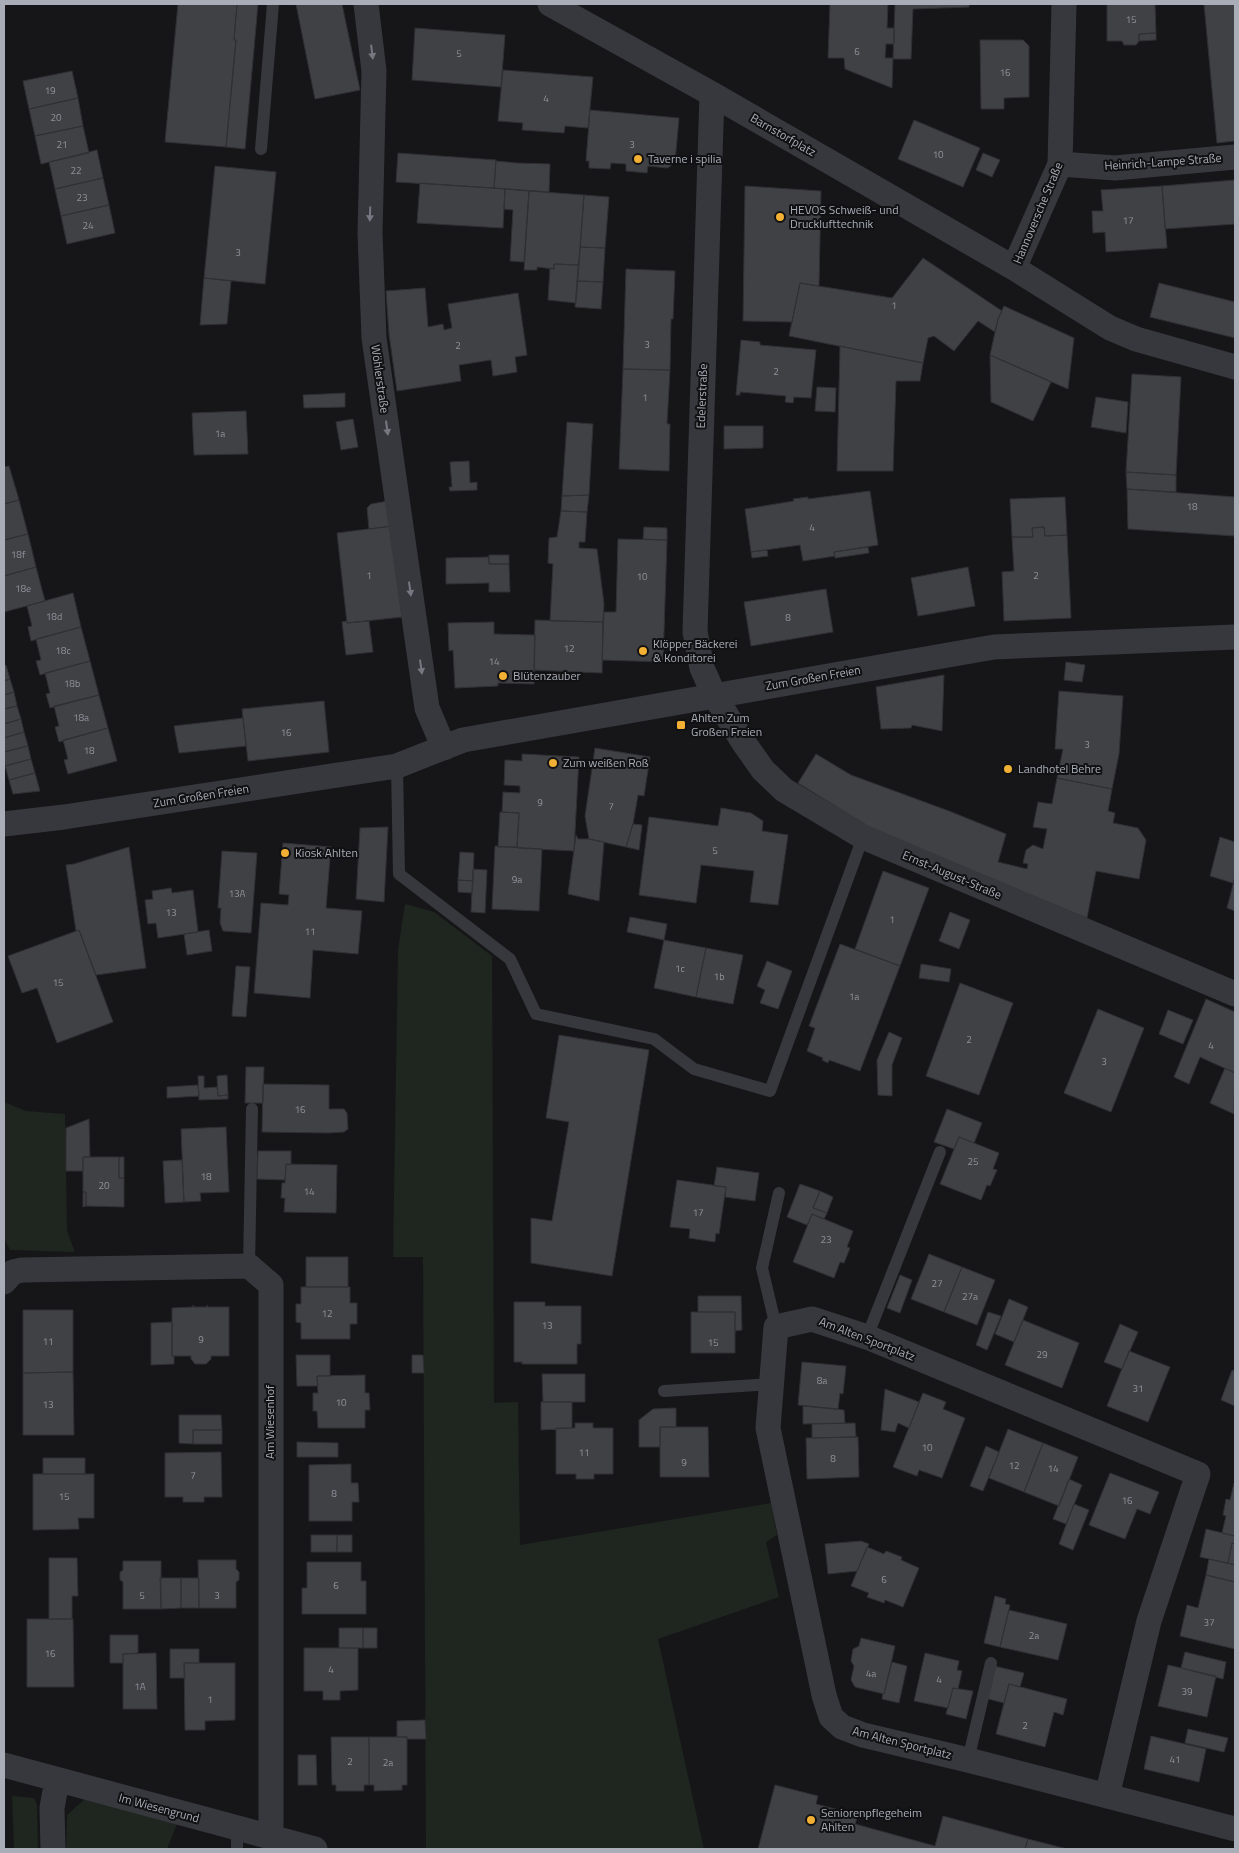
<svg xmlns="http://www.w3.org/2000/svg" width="1239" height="1853" font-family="'Titillium Web',sans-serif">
	<rect width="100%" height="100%" fill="#161618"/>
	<path fill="#1e261f" d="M405 904 434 912 492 956 494 1403 518 1402 520 1545 771 1503 777 1535 766 1542 779 1597 658 1639 704 1849H426L423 1257H393L398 950Z
		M4 1102 26 1111 65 1114 67 1231 75 1252 10 1250 4 1238Z
		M12 1796 34 1798 37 1805 38 1849H14Z
		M86 1798 177 1824 167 1849H66L67 1815Z"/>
	<path fill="#404145" stroke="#303034" d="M178 4H237L234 40H236L226 147 165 142Z
		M237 4H258L245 149 226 147 236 40H234Z
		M296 4H342L360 90 315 99Z
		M830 4H888L887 28H894V44H886L885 58H893L892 88 845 69 844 58H828Z
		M895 4H969V7L913 9 911 59H893Z
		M1107 4H1155L1156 33 1139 34V41L1136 45H1124L1122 41H1107Z
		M1204 4H1235V141L1217 143Z
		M415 28 505 35 501 87 412 80Z
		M1156 33V40L1139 41V34Z
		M980 40H1023L1029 46V97L1004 98V109H981Z
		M503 70 593 77 588 128 565 126 564 133 522 130 523 123 498 121Z
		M72 71 78 98 29 109 23 81Z
		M78 98 83 126 35 136 29 109Z
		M590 110 679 118 675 162 668 168 648 166 647 173 626 171V164L611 163 610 169 589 168V161H586Z
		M914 120 980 148 963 187 898 159Z
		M83 126 89 153 41 164 35 136Z
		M97 150 103 178 55 189 49 162Z
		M398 153 496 160 494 188 396 182Z
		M983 153 1000 160 992 177 976 170Z
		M496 160V161L517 163 550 164 549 192 494 188Z
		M215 166 276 172 265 284 204 278Z
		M103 178 109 205 61 216 55 189Z
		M1235 180V224L1165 229 1162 186Z
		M420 183 505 189 503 228 417 223Z
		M745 186 821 191 819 286 800 283 792 322 743 321Z
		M1162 186 1167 248 1106 252 1105 232 1093 233 1092 211H1103L1101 190Z
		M505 189 529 191 524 262 510 261 513 210 504 209Z
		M529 191 584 195 579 265 554 264V269L537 267V270H524Z
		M584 195 609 197 605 248 580 247Z
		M109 205 115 233 67 244 61 216Z
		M580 247 605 248 603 282 577 281Z
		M923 258 1002 311 998 319 995 332 978 321 954 351 934 336 928 338 923 363 789 336 800 283 892 298Z
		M554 264 579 265 576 303 548 300 550 268 554 269Z
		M626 269 675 271 673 319H671L670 370 623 369Z
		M204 278 231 281 227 324 200 325Z
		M577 281 603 282 601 309 575 307Z
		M1159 283 1235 302V338L1150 317Z
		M425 288 428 327 443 324 444 330 452 328 448 304 518 293 527 355 515 357 517 372 493 376 491 360 459 365 461 381 397 391 389 334 386 291Z
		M1004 306 1074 338 1068 389 990 355 998 319Z
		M741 340 760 342V345L816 350 811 398 794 397 793 403 785 402 786 396 740 392V395H736Z
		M840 346 923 363 920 381H896L893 471H837Z
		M990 355 1051 382 1033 421 991 402Z
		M623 369 670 370 667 424H670L669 471 619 469Z
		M1132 374 1181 377 1176 475 1126 472Z
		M817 387 836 388 835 412 815 411Z
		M345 393V407L304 408 303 395Z
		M1096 397 1128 402 1126 433 1091 427Z
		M246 411 248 454 194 455 192 413Z
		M353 419 358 447 341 450 336 422Z
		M567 422 593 424 589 495 562 496Z
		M724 426H763V448L724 449Z
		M469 461 470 483 477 482V490L450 491 449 487H452L450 462Z
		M9 466 19 500 4 504V467Z
		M1126 472 1176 475V492L1127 489Z
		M1127 489 1235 497V536L1128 529Z
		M870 491 878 545 834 552 835 556 803 561 800 545 751 552 745 509 794 501 793 499 808 497V499Z
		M589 495 587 512 561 511 562 496Z
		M1065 497 1067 535 1045 536 1044 527 1032 528 1033 537H1012L1010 499Z
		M19 500 28 534 4 540V504Z
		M388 501 392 526 369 529 367 508 371 504Z
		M561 511 587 512 585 542H579V548L597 549 604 604 603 622 550 621 553 564 548 563 549 538 557 537Z
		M392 526 402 617 347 623 337 533Z
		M644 527 667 528V540L643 539Z
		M1044 527 1045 536 1067 535 1071 618 1004 621 1002 572 1014 571 1012 537H1033L1032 528Z
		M28 534 36 567 4 576V540Z
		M618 539 667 540 663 662 602 660 604 612H616Z
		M868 547 869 553 835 558 834 552Z
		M767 550 768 556 752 558 751 552Z
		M489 555H509V564H489Z
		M489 557V564H509L510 592H489V583L446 584V558Z
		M36 567 45 601 4 612V576Z
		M968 567 975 606 918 616 911 578Z
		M826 589 833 632 751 646 744 602Z
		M73 593 81 627 31 641 28 627 32 626 27 606Z
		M535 620 603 622 602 673 534 670Z
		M347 621V623L369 621 373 652 346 655 342 622Z
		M494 622V634L535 635 534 684 498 683V686L455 688 453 650 449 651 448 623Z
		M81 627 90 661 40 675 36 661 41 660 36 639Z
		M90 661 99 695 50 708 46 694 50 693 45 673Z
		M1066 662 1085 665 1082 682 1064 680Z
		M6 665 10 679 4 681V666Z
		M944 675 942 731 912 725 911 728 881 729 876 687Z
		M10 679 14 692 4 695V681Z
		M1059 691 1123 696 1119 754 1112 789 1057 778 1063 749H1055Z
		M14 692 17 706 4 709V695Z
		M99 695 108 728 59 742 55 727 59 726 54 706Z
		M324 701 329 752 248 761 242 709Z
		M17 706 21 719 4 724V709Z
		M243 718 246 746 179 753 174 726Z
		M21 719 24 732 4 738V724Z
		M108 728 117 761 68 774 64 760 68 759 63 740Z
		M24 732 28 746 4 752V738Z
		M28 746 31 759 5 766 4 752Z
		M595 748 650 757 644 796 638 795 633 824 626 847 589 839 585 816Z
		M522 754 579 757 574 851 517 848 519 813 502 812 503 792 520 793V786L504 785 505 760 522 761Z
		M816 754 851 775 949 811 1006 834 998 862 1027 869 1028 864 1023 863 1026 850 1033 845 1043 849 1047 829 1033 827 1038 802 1052 804 1057 778 1112 789 1108 811 1115 813 1113 823 1138 828 1146 840 1139 879 1096 871 1087 918 884 836 798 783Z
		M31 759 35 773 9 780 5 766Z
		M35 773 40 791 13 794 9 780Z
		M721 808 751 813 763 821 762 831 788 835 778 905 750 902 754 871 701 865 696 903 639 895 649 817 718 826Z
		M500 812 519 813 517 847H498Z
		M633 824 642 825 639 850 626 847Z
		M388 827 384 902 356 899 360 828Z
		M576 835 578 839H589L604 842 599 901 568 894Z
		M1220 837 1235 842V877L1233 883 1210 876Z
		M283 843 331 847 326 908 362 911 358 954 313 950 310 998 254 993 261 903 288 905 289 895 279 894Z
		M495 846 542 849 539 911 492 909Z
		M129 847 146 968 96 975 79 930 76 931 66 865 74 864Z
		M222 851 257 853 251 933 223 931 220 923 221 908H218Z
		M460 852 474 853 473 881 458 880Z
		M473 869 487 870 485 913 471 912Z
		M883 871 929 888 900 966 855 949Z
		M1235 877V911L1227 908Z
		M458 880 473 881 472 893 458 892Z
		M171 888 172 893 193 890 198 932 158 938 156 923 148 924 145 900 153 899 152 891Z
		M950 912 970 920 959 949 939 941Z
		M630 917 667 924 664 940 627 932Z
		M79 930 113 1022 57 1043 37 988 22 993 8 956Z
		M209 930 212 951 187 955 184 934Z
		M664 940 706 948 696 997 654 988Z
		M840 944 900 966 860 1071 829 1060 828 1063 822 1060 823 1058 807 1051 815 1028 809 1026Z
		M706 948 743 955 733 1004 696 997Z
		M767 961 792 971 778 1009 760 1003 765 990 757 986Z
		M921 964 951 969 949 982 919 978Z
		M236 966 250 967 246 1017 232 1016Z
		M960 983 1013 1003 979 1095 926 1076Z
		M1206 999 1235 1012V1073L1200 1057 1189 1084 1174 1077Z
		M1098 1009 1144 1028 1111 1112 1064 1093Z
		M1168 1010 1193 1020 1183 1044 1159 1034Z
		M889 1032 902 1038 892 1065V1096L878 1095 877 1060Z
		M559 1035 649 1050 612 1276 531 1263V1218L552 1221 569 1122 546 1118Z
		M246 1067H264L263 1103H245Z
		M1225 1068 1235 1073 1234 1114 1210 1103Z
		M227 1075 228 1095 218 1096 217 1076Z
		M198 1076H204V1088L217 1087 218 1096 228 1095V1099L199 1100Z
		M263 1084 329 1085V1109H344L347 1113 348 1129 344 1132 328 1133 262 1132Z
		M198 1085 199 1096 167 1098V1087Z
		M947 1109 982 1123 974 1143 959 1137 954 1149 934 1142Z
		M89 1119 90 1157H83V1171H66V1128Z
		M226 1127 229 1192 200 1193 201 1201 184 1202 181 1129Z
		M959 1137 999 1153 993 1169 997 1170 990 1186 987 1185 981 1200 940 1184Z
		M258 1151H291V1165L286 1164 285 1180 257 1179Z
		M83 1157H119V1178H124V1207L86 1206V1192H83Z
		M119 1157H124V1178H119Z
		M182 1160 184 1202 165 1203 163 1161Z
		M286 1164 337 1165 336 1213 284 1212 285 1198H281L282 1183H285Z
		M717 1167 759 1173 755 1201 725 1197 726 1187 714 1186Z
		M677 1180 726 1187 719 1234 716 1233 715 1242 689 1238 690 1229 670 1227Z
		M800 1184 820 1191 813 1208 827 1213 824 1219 812 1214 807 1225 787 1217Z
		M820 1191 833 1197 827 1213 813 1208Z
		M83 1192H86V1206L83 1207Z
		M812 1214 853 1231 847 1247 850 1248 844 1263 840 1262 834 1278 793 1262Z
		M929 1254 962 1267 944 1312 911 1299Z
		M306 1257H348V1287H306Z
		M962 1267 995 1280 977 1325 944 1312Z
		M900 1275 912 1280 900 1313 887 1308Z
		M301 1287H350V1303H357V1324H350V1339H301V1323L296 1322V1304H301Z
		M698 1296H741L742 1330 735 1331V1312H698Z
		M1009 1299 1028 1307 1014 1342 995 1334Z
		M514 1302H545V1306H581V1344H577V1364H522V1362H514Z
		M193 1305 194 1307H207V1305L208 1307H229V1356H211V1359L206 1364H195L191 1359V1356H172V1308L193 1307Z
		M23 1310H73V1372L23 1373Z
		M691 1312H735V1353H691Z
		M988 1312 1001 1316 987 1350 976 1345Z
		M1023 1320 1079 1343 1062 1388 1005 1365Z
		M172 1322V1356H174V1364L151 1365V1323Z
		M1120 1324 1138 1332 1122 1369 1104 1362Z
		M1129 1351 1170 1367 1148 1422 1107 1406Z
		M296 1355H330V1376H317L318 1386H297Z
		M412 1355H423L424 1373H412Z
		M802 1362 846 1366 843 1394 840 1393 838 1409 798 1405Z
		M1232 1370 1235 1371V1406L1221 1400Z
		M73 1372 74 1435H23V1373Z
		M542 1374H585V1402H543Z
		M365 1375V1393H369L370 1410H365V1428H318L317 1411H313V1393H318L317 1376Z
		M885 1389 919 1402 909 1428 898 1423 895 1432 881 1430Z
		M923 1393 946 1402 943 1409 965 1418 942 1478 919 1470 917 1476 893 1467Z
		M541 1402H572V1428L541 1430Z
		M803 1406 844 1410 845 1423 803 1424Z
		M676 1408V1427H660V1447H639V1420L653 1409Z
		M179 1415H221L222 1430H193V1444L179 1443Z
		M575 1423H593V1428H613V1474H594V1479H576V1474H556V1428H575Z
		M855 1423 856 1437 812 1438V1424Z
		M660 1427H708L709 1477H660Z
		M1008 1429 1043 1443 1024 1492 989 1478Z
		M193 1430H222V1444H193Z
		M858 1437 859 1477 807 1479 806 1438Z
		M297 1442 338 1443V1457H297Z
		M1043 1443 1078 1457 1059 1506 1024 1492Z
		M986 1446 999 1452 983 1491 970 1486Z
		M221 1452 222 1497H204V1502H183V1497H165V1453Z
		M43 1458H85V1474H43Z
		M351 1464V1483H358L359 1502H352V1521H309V1465Z
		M1110 1473 1159 1492 1150 1514 1137 1509 1125 1539 1089 1525Z
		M33 1474H94V1518H78L79 1529 33 1530Z
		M1069 1479 1082 1485 1066 1524 1053 1519Z
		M1234 1483 1235 1484V1536L1222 1533 1226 1516 1223 1515 1226 1499 1230 1500Z
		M1074 1504 1089 1510 1073 1550 1059 1544Z
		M1206 1529 1235 1536V1544L1232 1543 1228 1563 1200 1557Z
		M311 1535H337V1552H311Z
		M337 1535H352V1552H337Z
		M861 1541 869 1544 857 1571 828 1574 825 1544Z
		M1232 1543 1235 1544V1565L1228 1563Z
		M867 1547 884 1554 886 1551 902 1557 901 1560 919 1568 903 1607 885 1600 884 1603 867 1597 869 1593 851 1586Z
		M49 1558H77L78 1596H72V1619H49Z
		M1209 1559 1235 1565V1582L1206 1575Z
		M198 1560H236V1569L239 1572V1580L236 1582V1608H199Z
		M123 1561H161V1609H123V1582L120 1580V1572L123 1570Z
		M307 1562H361V1581H366V1614H302V1588H307Z
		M1206 1575 1235 1582V1649L1180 1636 1187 1605 1198 1608Z
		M160 1578H181V1608L161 1609Z
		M181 1578H199V1608H181Z
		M995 1596 1006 1599 1005 1604 1010 1605 1000 1647 984 1643Z
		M1009 1610 1067 1624 1058 1660 1000 1647Z
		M27 1619H73L74 1687H27Z
		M339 1628H363V1648H339Z
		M363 1628H377V1648H363Z
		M110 1635H138V1653L123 1654V1663H110Z
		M861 1638 895 1646 884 1694 855 1687 851 1680 854 1666 851 1661 853 1649 859 1646Z
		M304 1648H358V1690L340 1691V1700H323V1691H304Z
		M170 1649H199V1663H184L185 1678H170Z
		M1185 1652 1226 1662 1223 1679 1181 1668Z
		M156 1653 157 1709H123V1654Z
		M925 1653 959 1661 957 1670 962 1671 958 1689 953 1688 948 1708 914 1701Z
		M892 1662 907 1666 899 1703 882 1699 883 1693 884 1694Z
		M184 1663H235V1720L205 1721V1730H185Z
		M1168 1665 1216 1676 1207 1717 1158 1706Z
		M994 1666 1024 1673 1020 1687 1009 1684 1004 1703 985 1698Z
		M1009 1684 1067 1699 1063 1715 1054 1712 1045 1747 996 1734Z
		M953 1688 973 1691 966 1719 946 1714Z
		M425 1720 426 1739H407V1737H397V1721Z
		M1188 1729 1228 1738 1224 1752 1185 1743Z
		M1151 1736 1206 1749 1199 1782 1144 1769Z
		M331 1737H369V1785H364V1791H336V1785H332Z
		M369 1737H407V1785H402V1790L374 1791V1785H369Z
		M298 1755H316L317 1785H298Z
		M775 1785 818 1796 816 1804 858 1815 855 1824 935 1846 943 1816 1028 1839 1025 1849H758Z
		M1028 1839 1067 1849H1025Z"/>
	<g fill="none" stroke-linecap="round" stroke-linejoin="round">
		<path stroke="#37383d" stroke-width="12" d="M261 149 273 4
			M397 766 399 874 510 959 536 1014 654 1039 694 1069 770 1091 863 837
			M249 1266 252 1109
			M776 1327 762 1268 779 1193
			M867 1337 940 1152
			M664 1391 770 1384
			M968 1760 991 1663
			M237 1828V1849"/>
		<path stroke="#37383d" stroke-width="25" d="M366 4 374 71 370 233 374 338 427 708 444 748
			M550 4 712 94 1014 268 1110 328 1136 339 1235 367
			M712 94 695 632 702 668 714 695 744 743 763 770 784 790 863 837 1235 994
			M1060 164 1115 168 1235 157
			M1014 268 1060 164 1064 4
			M4 824 64 817 397 766 463 740 994 647 1235 637
			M4 1282 13 1272 22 1270 249 1266 271 1285V1838
			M4 1765 315 1849
			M1107 1796 1149 1621 1198 1474 867 1337 812 1319 776 1327 768 1428 824 1695 831 1717 842 1727 863 1735 968 1760 1235 1829
			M53 1849 52 1808 57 1780"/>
	</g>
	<defs><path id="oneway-solid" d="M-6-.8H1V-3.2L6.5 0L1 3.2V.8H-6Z" transform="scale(1.25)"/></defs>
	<g fill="#757881">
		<use href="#oneway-solid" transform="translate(372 52) rotate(83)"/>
		<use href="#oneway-solid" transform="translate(370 214) rotate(92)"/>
		<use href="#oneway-solid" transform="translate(387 428) rotate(82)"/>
		<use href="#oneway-solid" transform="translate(410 589) rotate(82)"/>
		<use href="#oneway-solid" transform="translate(421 667) rotate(82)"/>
	</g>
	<g fill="#f2b134" stroke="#111113" stroke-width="2">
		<circle cx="638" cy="159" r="5"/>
		<circle cx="780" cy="217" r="5"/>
		<circle cx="643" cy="651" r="5"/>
		<circle cx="503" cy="676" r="5"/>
		<rect x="676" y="720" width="10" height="10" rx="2.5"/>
		<circle cx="553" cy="763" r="5"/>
		<circle cx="1008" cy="769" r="5"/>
		<circle cx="285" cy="853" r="5"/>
		<circle cx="811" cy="1820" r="5"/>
	</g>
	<g text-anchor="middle" stroke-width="4" stroke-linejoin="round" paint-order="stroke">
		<g font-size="10" fill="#8e929b">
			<text x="1131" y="23">15</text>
			<text x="857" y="55">6</text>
			<text x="459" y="57">5</text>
			<text x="1005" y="76">16</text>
			<text x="50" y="94">19</text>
			<text x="546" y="102">4</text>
			<text x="56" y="121">20</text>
			<text x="62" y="148">21</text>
			<text x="632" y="148">3</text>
			<text x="938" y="158">10</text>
			<text x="76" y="174">22</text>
			<text x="82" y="201">23</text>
			<text x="1128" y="224">17</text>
			<text x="88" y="229">24</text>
			<text x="238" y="256">3</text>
			<text x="894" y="309">1</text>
			<text x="647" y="348">3</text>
			<text x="458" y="349">2</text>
			<text x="776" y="375">2</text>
			<text x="645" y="401">1</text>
			<text x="220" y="437">1a</text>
			<text x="1192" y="510">18</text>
			<text x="812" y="531">4</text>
			<text x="18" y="558">18f</text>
			<text x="369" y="579">1</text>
			<text x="1036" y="579">2</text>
			<text x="642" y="580">10</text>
			<text x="23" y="592">18e</text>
			<text x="54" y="620">18d</text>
			<text x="788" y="621">8</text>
			<text x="569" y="652">12</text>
			<text x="63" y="654">18c</text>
			<text x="494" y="665">14</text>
			<text x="72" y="687">18b</text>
			<text x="81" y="721">18a</text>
			<text x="286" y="736">16</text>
			<text x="1087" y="748">3</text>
			<text x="89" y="754">18</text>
			<text x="540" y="806">9</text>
			<text x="611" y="810">7</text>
			<text x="715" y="854">5</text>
			<text x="517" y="883">9a</text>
			<text x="237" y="897">13A</text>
			<text x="171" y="916">13</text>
			<text x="892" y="923">1</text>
			<text x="310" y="935">11</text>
			<text x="680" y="972">1c</text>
			<text x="719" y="980">1b</text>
			<text x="58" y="986">15</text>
			<text x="854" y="1000">1a</text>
			<text x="969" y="1043">2</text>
			<text x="1211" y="1049">4</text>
			<text x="1104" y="1065">3</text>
			<text x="300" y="1113">16</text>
			<text x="973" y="1165">25</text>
			<text x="206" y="1180">18</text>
			<text x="104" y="1189">20</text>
			<text x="309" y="1195">14</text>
			<text x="698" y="1216">17</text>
			<text x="826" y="1243">23</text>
			<text x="937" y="1287">27</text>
			<text x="970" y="1300">27a</text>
			<text x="327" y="1317">12</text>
			<text x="547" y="1329">13</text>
			<text x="201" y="1343">9</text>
			<text x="48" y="1345">11</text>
			<text x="713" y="1346">15</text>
			<text x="1042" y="1358">29</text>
			<text x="822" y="1384">8a</text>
			<text x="1138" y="1392">31</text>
			<text x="341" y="1406">10</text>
			<text x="48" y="1408">13</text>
			<text x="927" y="1451">10</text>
			<text x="584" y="1456">11</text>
			<text x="833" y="1462">8</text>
			<text x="684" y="1466">9</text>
			<text x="1014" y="1469">12</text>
			<text x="1053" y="1472">14</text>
			<text x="193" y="1479">7</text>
			<text x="334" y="1497">8</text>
			<text x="64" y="1500">15</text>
			<text x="1127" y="1504">16</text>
			<text x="884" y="1583">6</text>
			<text x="336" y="1589">6</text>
			<text x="142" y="1599">5</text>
			<text x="217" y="1599">3</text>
			<text x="1209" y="1626">37</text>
			<text x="1034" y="1639">2a</text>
			<text x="50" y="1657">16</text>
			<text x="331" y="1673">4</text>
			<text x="871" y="1677">4a</text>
			<text x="939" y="1683">4</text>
			<text x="140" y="1690">1A</text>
			<text x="1187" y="1695">39</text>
			<text x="210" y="1703">1</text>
			<text x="1025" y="1729">2</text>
			<text x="1175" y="1763">41</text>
			<text x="350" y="1765">2</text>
			<text x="388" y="1766">2a</text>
		</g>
		<g font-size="12" fill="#a8adb8" stroke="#111113">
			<text transform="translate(783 135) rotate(30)" y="4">Barnstorfplatz</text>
			<text transform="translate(1163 162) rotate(-4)" y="4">Heinrich-Lampe Straße</text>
			<text transform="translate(1038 213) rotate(-67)" y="4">Hannoversche Straße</text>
			<text transform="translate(380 379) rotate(82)" y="4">Wöhlerstraße</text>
			<text transform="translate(702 396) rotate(-88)" y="4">Edelerstraße</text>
			<text transform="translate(813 678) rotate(-10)" y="4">Zum Großen Freien</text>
			<text transform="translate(201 796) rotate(-9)" y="4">Zum Großen Freien</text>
			<text transform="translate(952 875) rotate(23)" y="4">Ernst-August-Straße</text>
			<text transform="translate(867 1339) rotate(21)" y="4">Am Alten Sportplatz</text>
			<text transform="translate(270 1422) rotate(-90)" y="4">Am Wiesenhof</text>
			<text transform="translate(902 1743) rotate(14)" y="4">Am Alten Sportplatz</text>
			<text transform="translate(159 1808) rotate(15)" y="4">Im Wiesengrund</text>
		</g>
		<g font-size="12" fill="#a8adb8" stroke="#111113" text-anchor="start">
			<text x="648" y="163">Taverne i spilia</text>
			<text x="790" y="214">HEVOS Schweiß- und<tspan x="790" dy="14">Drucklufttechnik</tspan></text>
			<text x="653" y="648">Klöpper Bäckerei<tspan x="653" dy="14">&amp; Konditorei</tspan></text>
			<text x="513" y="680">Blütenzauber</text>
			<text x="691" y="722">Ahlten Zum<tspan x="691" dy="14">Großen Freien</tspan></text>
			<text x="563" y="767">Zum weißen Roß</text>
			<text x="1018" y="773">Landhotel Behre</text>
			<text x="295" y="857">Kiosk Ahlten</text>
			<text x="821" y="1817">Seniorenpflegeheim<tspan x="821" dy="14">Ahlten</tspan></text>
		</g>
	</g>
	<rect width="1239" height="1853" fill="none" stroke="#a8adb8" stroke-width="10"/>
</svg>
